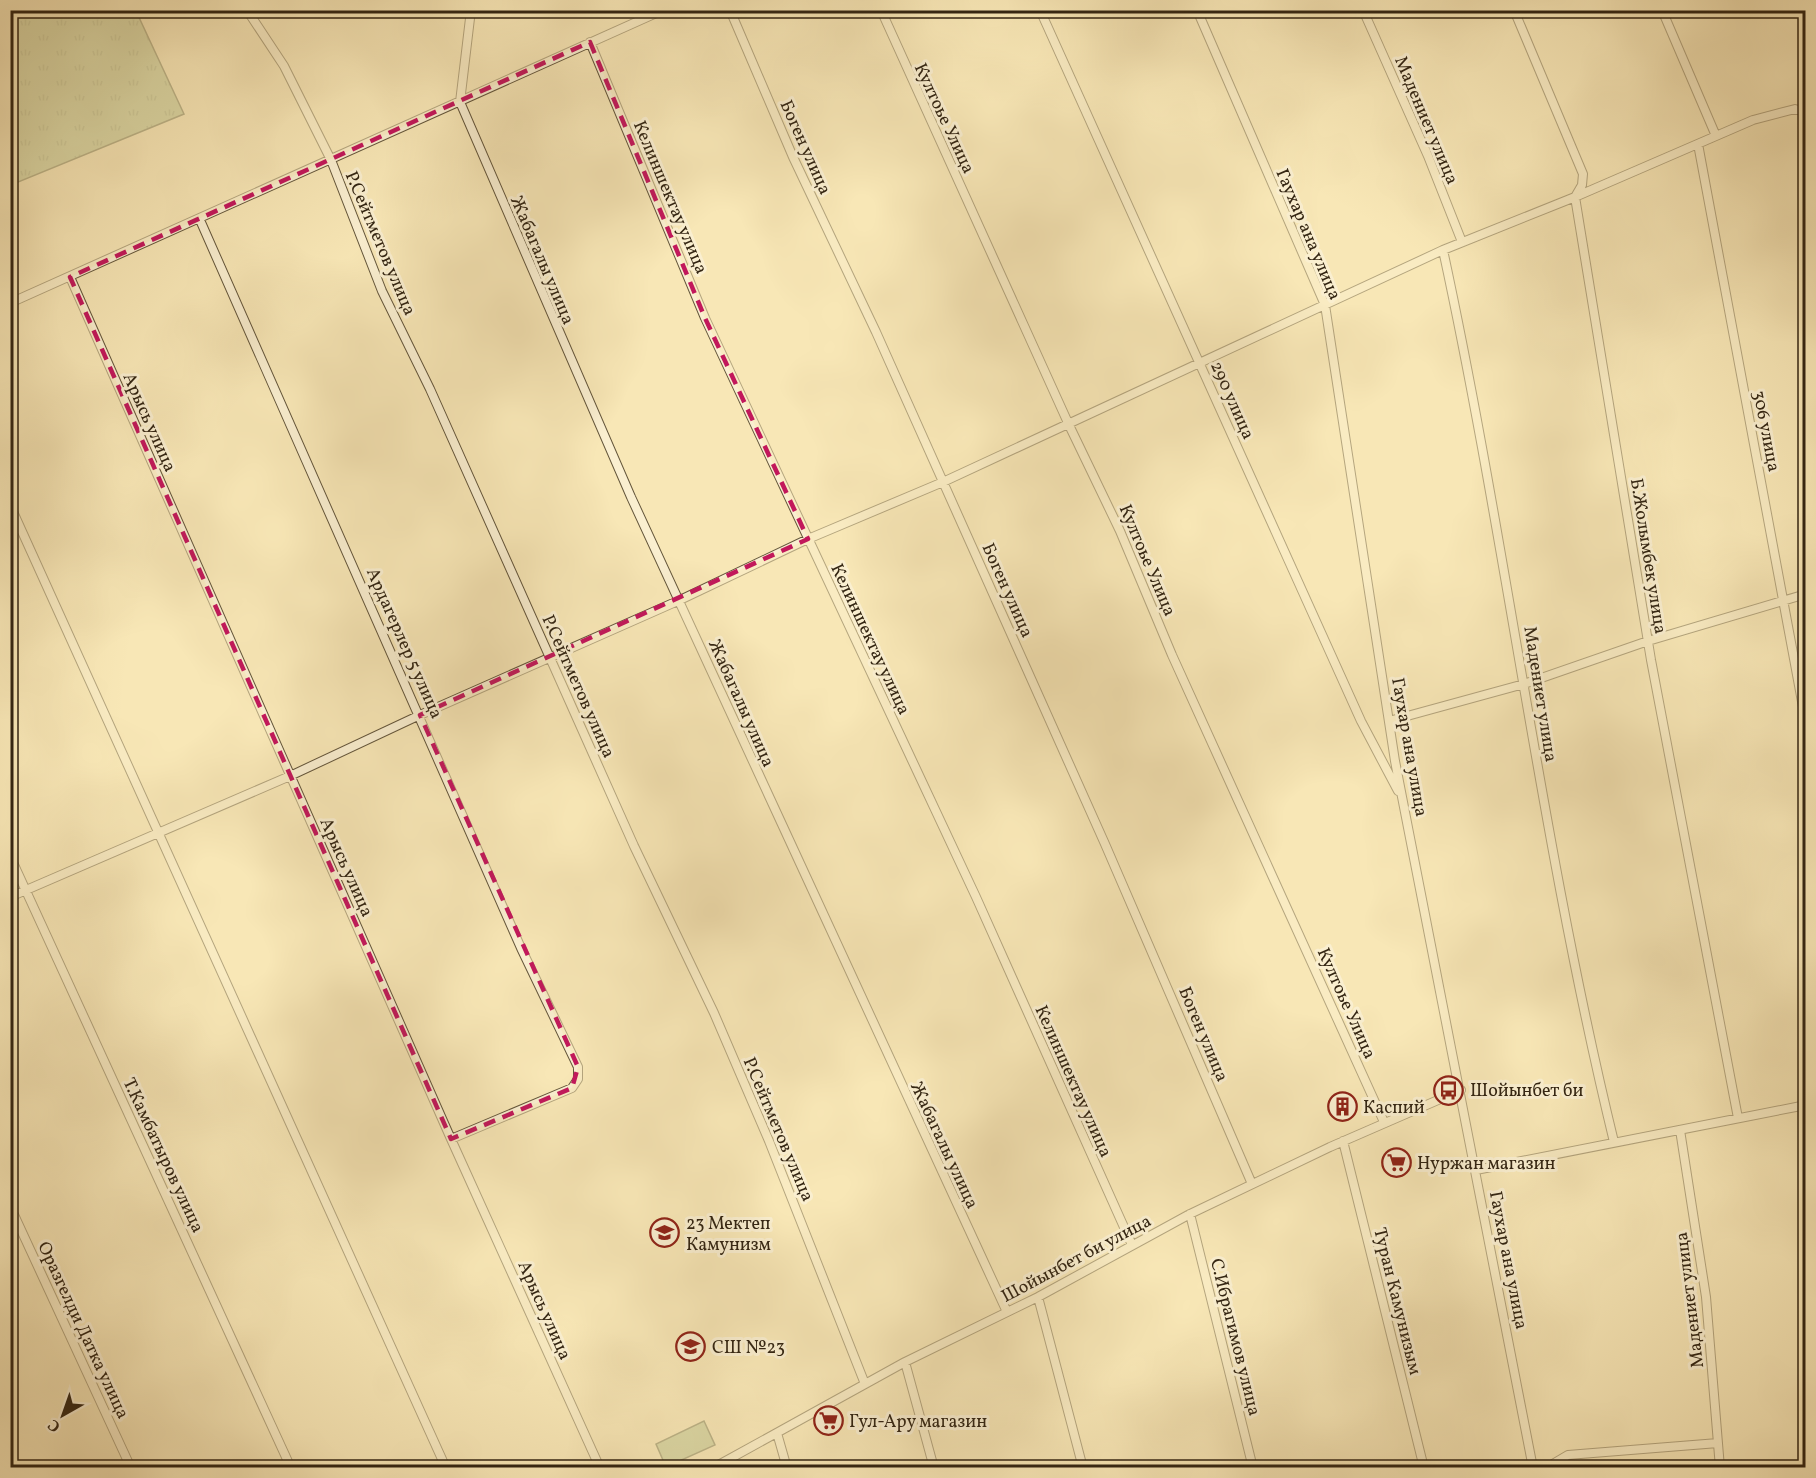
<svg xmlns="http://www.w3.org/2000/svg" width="1816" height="1478" font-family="Vollkorn,serif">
	<defs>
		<pattern id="park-tufts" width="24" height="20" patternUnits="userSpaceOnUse" patternTransform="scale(1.5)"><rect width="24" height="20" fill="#bac690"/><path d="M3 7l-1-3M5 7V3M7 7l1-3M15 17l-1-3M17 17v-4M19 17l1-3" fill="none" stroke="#a0aa7b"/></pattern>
	</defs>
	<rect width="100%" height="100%" fill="#f8e7b6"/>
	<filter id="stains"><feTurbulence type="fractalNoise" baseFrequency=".00333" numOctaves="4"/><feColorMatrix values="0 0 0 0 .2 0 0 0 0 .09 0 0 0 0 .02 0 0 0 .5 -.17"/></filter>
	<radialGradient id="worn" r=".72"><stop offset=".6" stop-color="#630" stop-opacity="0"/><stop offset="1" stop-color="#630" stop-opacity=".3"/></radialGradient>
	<path fill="url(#park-tufts)" stroke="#767651" stroke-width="1.5" d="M11 10 136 11 184 114 11 185Z"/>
	<path fill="#bac690" stroke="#767651" stroke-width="1.5" d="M704 1421 715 1445 666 1467 656 1444Z"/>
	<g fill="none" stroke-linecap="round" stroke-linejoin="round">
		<defs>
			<path id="street" d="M247 10 284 66 331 160 382 291 430 389 634 846 714 1013 769 1141 865 1384
				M471 10 460 102 631 497 1007 1312
				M730 10 793 157 876 332 1105 844 1252 1184
				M881 10 1069 425 1120 531 1172 655 1384 1122
				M1040 10 1361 721 1398 791
				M1197 10 1325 305 1395 761 1533 1468
				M1363 10 1428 156 1462 242
				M1514 10 1583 174 1582 185 1575 197 1651 660 1738 1118
				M1662 10 1716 136
				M590 42 705 318 976 897 1132 1245
				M1698 144 1806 723
				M200 220 521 948 578 1067V1079L572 1088 451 1139
				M1443 250C1507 546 1542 847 1614 1142
				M70 277 451 1139 600 1468
				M10 303 663 10
				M10 505 446 1468
				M1389 721 1524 684 1648 641 1806 594
				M10 856 291 1468
				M10 897 290 776 420 715 680 600 808 539 943 482 1443 250 1575 197 1753 120 1795 109 1806 112
				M1680 1130 1706 1297 1720 1468
				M1343 1141 1424 1468
				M1476 1170 1806 1105
				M10 1206 131 1468
				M1190 1214 1253 1468
				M1038 1297 1083 1468
				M905 1362 934 1468
				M777 1433 787 1468
				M713 1468 905 1362 1038 1297 1190 1214 1330 1147 1461 1090
				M1546 1468 1568 1455 1718 1443"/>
		</defs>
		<use href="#street" stroke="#64563b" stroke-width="10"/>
		<use href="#street" stroke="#faefd0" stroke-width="8"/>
	</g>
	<path d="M0 0H1816V1478H0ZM590 42 705 318 808 539 420 715 578 1067 572 1088 451 1139 70 277Z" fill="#f8e7b6" fill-opacity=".55" fill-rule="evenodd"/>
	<path fill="none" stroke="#c2185b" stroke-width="4.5" stroke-dasharray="12 8" stroke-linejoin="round" d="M590 42 705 318 808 539 420 715 578 1067 572 1088 451 1139 70 277Z"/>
	<defs>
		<symbol id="bus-ring" viewBox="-11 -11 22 22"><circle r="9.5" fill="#faefd0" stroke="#8f2418" stroke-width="1.5"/><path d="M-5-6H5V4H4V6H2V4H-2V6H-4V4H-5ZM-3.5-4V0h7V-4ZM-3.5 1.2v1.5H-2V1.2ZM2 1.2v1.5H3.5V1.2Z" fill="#8f2418"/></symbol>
		<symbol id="building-ring" viewBox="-11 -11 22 22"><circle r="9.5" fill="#faefd0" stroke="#8f2418" stroke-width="1.5"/><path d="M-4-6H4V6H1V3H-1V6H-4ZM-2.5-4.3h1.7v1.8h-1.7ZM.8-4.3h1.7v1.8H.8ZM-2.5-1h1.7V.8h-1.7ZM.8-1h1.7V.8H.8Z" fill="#8f2418"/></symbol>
		<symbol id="supermarket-ring" viewBox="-11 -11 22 22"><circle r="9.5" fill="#faefd0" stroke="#8f2418" stroke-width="1.5"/><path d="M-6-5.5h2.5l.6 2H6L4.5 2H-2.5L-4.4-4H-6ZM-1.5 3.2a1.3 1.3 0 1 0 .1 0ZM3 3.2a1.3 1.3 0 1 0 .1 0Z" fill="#8f2418"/></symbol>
		<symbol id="school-ring" viewBox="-11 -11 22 22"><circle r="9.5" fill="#faefd0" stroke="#8f2418" stroke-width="1.5"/><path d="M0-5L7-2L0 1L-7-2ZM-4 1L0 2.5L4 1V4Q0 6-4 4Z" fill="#8f2418"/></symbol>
	</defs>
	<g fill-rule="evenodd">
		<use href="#bus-ring" x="1432" y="1074" width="33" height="33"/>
		<use href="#building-ring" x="1326" y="1090" width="33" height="33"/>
		<use href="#supermarket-ring" x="1380" y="1146" width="33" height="33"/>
		<use href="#school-ring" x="648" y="1216" width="33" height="33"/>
		<use href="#school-ring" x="674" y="1330" width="33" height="33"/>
		<use href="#supermarket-ring" x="812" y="1404" width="33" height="33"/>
	</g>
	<g text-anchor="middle" stroke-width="6" stroke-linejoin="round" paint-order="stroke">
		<g font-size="18" fill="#332512" stroke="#faefd0">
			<text transform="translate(945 118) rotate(65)" y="6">Култоье Улица</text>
			<text transform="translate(1427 120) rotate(67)" y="6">Мадениет улица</text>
			<text transform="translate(806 147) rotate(66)" y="6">Боген улица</text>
			<text transform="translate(671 197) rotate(67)" y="6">Келиншектау улица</text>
			<text transform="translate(1309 234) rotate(67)" y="6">Гаухар ана улица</text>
			<text transform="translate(381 243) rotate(67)" y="6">Р.Сейтметов улица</text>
			<text transform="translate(543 260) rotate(67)" y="6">Жабагалы улица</text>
			<text transform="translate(1233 400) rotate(66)" y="6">290 улица</text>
			<text transform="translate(150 422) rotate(66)" y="6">Арысь улица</text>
			<text transform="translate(1767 431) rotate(79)" y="6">306 улица</text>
			<text transform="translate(1649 556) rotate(81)" y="6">Б.Жолымбек улица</text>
			<text transform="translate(1148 560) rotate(67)" y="6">Култоье Улица</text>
			<text transform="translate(1008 590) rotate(66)" y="6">Боген улица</text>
			<text transform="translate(871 639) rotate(65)" y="6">Келиншектау улица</text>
			<text transform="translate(405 643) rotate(66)" y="6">Ардагерлер 5 улица</text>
			<text transform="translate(579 686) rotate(66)" y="6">Р.Сейтметов улица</text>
			<text transform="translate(1541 694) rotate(81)" y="6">Мадениет улица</text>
			<text transform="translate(742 703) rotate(66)" y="6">Жабагалы улица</text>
			<text transform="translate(1410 747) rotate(80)" y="6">Гаухар ана улица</text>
			<text transform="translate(347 867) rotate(66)" y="6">Арысь улица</text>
			<text transform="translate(1347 1003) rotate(66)" y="6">Култоье Улица</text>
			<text transform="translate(1204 1034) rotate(67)" y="6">Боген улица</text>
			<text transform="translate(1074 1081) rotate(66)" y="6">Келиншектау улица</text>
			<text transform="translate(779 1129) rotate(67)" y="6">Р.Сейтметов улица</text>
			<text transform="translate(945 1145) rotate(65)" y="6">Жабагалы улица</text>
			<text transform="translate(164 1155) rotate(65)" y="6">Т.Камбатыров улица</text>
			<text transform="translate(1076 1258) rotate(-28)" y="6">Шойынбет би улица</text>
			<text transform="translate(1509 1260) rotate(79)" y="6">Гаухар ана улица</text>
			<text transform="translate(1689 1300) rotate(-97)" y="6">Мадениет улица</text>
			<text transform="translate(1398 1301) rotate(76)" y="6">Туран Камунизым</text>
			<text transform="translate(545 1310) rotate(66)" y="6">Арысь улица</text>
			<text transform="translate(84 1330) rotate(65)" y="6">Оразгелди Датка улица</text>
			<text transform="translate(1236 1337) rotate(76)" y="6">С.Ибрагимов улица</text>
		</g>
		<g font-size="18" fill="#332512" stroke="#faefd0" text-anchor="start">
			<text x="1470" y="1096">Шойынбет би</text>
			<text x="1363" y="1113">Каспий</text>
			<text x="1417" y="1169">Нуржан магазин</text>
			<text x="686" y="1229">23 Мектеп<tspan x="686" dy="21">Камунизм</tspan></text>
			<text x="712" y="1353">СШ №23</text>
			<text x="849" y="1427">Гул-Ару магазин</text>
		</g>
	</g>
	<rect width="1816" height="1478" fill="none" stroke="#f8e7b6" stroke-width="36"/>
	<rect x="12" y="12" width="1792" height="1454" fill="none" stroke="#332512" stroke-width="3"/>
	<rect x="18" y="18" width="1780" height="1442" fill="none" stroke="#332512" stroke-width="1.5"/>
	<g transform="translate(63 1415) rotate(220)" stroke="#faefd0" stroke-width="4.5" paint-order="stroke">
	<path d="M0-4.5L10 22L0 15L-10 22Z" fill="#332512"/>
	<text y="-9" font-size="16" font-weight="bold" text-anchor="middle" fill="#332512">С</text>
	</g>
	<rect width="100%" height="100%" filter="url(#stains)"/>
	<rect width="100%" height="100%" fill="url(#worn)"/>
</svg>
